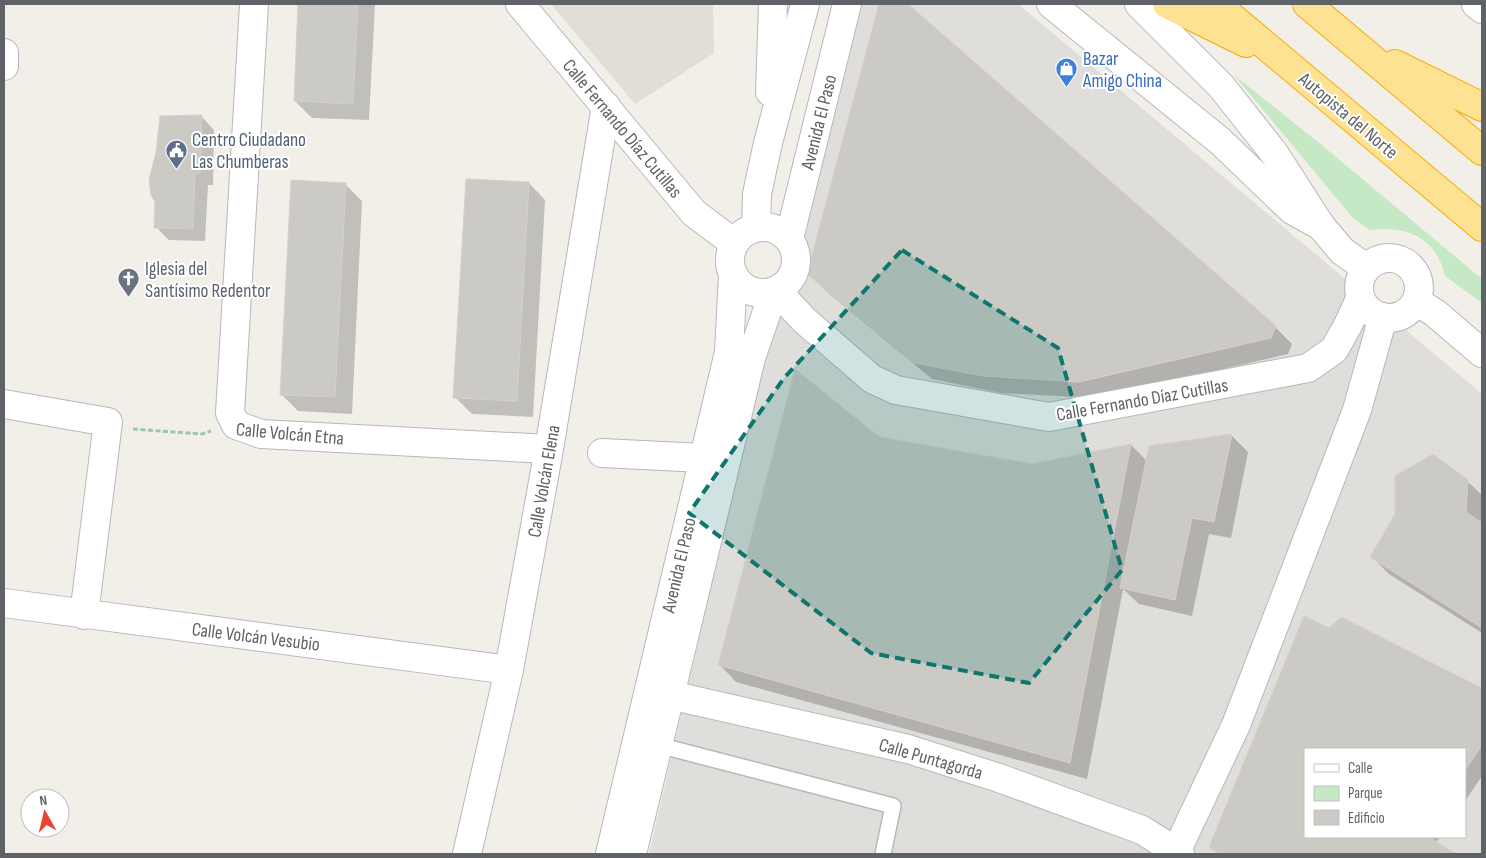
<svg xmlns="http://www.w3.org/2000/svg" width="1486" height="858" font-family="'Sofia Sans Condensed',sans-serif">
	<rect width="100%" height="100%" fill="#f1efe8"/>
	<path fill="#e0deda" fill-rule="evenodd" d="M855 4H1018L1482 394V854H649L797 214ZM1305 749H1465V837H1305Z"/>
	<path fill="#e1ded6" d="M551 4H713L714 53 635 104Z"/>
	<path fill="#c5e8c5" d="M1234 75 1318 142 1482 279V303L1445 276C1437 238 1406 225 1370 230L1354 219Z"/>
	<path fill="#0003" d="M300 4H375L369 120 312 118 295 101Z
		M880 4H906L1275 327 1292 344 1288 354 1096 398 1001 393 932 379 826 291 809 274Z
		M202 117 214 130 213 185H208L205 241 169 240 156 227Z
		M529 183 545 200 533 417 472 414 455 397Z
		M345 184 362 201 352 414 298 411 281 394Z
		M1232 436 1248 452 1231 538 1209 534 1192 616 1139 604 1123 589 1087 779 736 682 720 665 878 438 1032 465 1131 445 1147 461 1150 447Z
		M1467 481 1482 495V633L1389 574 1372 557Z
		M1341 618 1482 689V776L1465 801V749H1305V837H1440L1436 843 1454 854H1218L1210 847 1329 630Z"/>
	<path fill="#cccac5" stroke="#d6d1c6" d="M298 4H358L353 104 294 101Z
		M879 4H908L1276 326 1271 338 1079 382 983 376 914 363 807 274Z
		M202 115 200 173H195L193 229 154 228 155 202 151 195 149 180 156 152 160 116Z
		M466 179 529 182 517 401 453 398Z
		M291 180 346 183 335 397 280 395Z
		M795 369 879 437 1032 464 1131 444 1070 763 718 665Z
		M1232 434 1214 522 1192 518 1175 600 1120 588 1149 446Z
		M1433 454 1468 480 1466 512 1482 523V628L1370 557 1395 514V476Z
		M1304 616 1329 628 1341 617 1482 688V745L1465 770V749H1305V837H1429L1456 854H1219L1209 847Z"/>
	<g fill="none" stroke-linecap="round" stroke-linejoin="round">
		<defs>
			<path id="service" d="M658 745 893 806 883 854"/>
			<path id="minor" d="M254 4 230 413 236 425 261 434 549 449
				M520 4 694 213 734 243
				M1051 4 1220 141 1292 210 1321 226
				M4 66V53
				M789 239 847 4
				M776 290 804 320 872 379 896 390 1049 417 1308 368 1334 350 1348 325 1360 299
				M4 404 108 422 84 615
				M602 453 703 458
				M4 603 509 670
				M670 695 908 749 999 778 1142 830 1180 854
				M467 854 509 670 549 449 606 106
				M610 854 729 352 733 274
				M632 854 751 358 774 291
				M1175 854 1236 725 1357 410 1383 317"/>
			<path id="tertiary" d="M1139 4 1221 86 1274 153 1321 226 1342 251 1366 268
				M1476 4 1482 9
				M770 92 773 4
				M730 260a33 33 0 1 1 66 0a33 33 0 1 1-66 0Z
				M756 228 757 194 768 143 805 4
				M1359 288a30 30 0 1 1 60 0a30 30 0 1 1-60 0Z
				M1416 301 1435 313 1482 353"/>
			<path id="motorway" d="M1167 4 1246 43
				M1216 4 1482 227
				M1307 4 1482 151
				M1395 64 1482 107"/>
		</defs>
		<use href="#service" stroke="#b5b8bc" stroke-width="18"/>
		<use href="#minor" stroke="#b5b8bc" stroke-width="30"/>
		<use href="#tertiary" stroke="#b5b8bc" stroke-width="30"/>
		<use href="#motorway" stroke="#f9ab00" stroke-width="30"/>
		<path stroke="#9cc7a9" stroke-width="3" stroke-dasharray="5 2.5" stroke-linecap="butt" d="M133 429 202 434 211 431"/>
		<use href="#service" stroke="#fff" stroke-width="15"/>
		<use href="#minor" stroke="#fff" stroke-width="28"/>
		<use href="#tertiary" stroke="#fff" stroke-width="28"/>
		<use href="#motorway" stroke="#fde293" stroke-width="28"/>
	</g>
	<path fill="#0f766e" fill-opacity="0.2" stroke="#0f766e" stroke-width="4" stroke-dasharray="10 6" stroke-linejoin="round" d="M902 250 1058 348 1122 570 1029 683 871 653 689 513 784 378Z"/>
	<defs>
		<symbol id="shop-pin" viewBox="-11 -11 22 30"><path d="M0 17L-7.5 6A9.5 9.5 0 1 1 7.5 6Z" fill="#3f7fe0" stroke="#fff"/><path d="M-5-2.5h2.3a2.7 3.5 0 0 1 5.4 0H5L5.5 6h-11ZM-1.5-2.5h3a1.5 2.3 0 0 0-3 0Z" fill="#fff"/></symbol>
		<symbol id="civic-pin" viewBox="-11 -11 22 30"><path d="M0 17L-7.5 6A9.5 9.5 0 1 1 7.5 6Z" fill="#5c6f8a" stroke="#fff"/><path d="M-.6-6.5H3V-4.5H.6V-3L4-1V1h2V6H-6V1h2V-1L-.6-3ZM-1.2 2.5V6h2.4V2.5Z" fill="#fff"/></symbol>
		<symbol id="church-pin" viewBox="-11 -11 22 30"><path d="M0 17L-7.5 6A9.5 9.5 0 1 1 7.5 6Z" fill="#6b7280" stroke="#fff"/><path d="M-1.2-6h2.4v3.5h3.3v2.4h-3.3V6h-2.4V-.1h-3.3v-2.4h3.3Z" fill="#fff"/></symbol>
	</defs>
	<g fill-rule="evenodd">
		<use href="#shop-pin" x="1054" y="56" width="25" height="34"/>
		<use href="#civic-pin" x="164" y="138" width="25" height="34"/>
		<use href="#church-pin" x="116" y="266" width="25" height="34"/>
	</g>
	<g text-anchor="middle" stroke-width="4" stroke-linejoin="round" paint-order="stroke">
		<g font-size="19" fill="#366cbe" stroke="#fff" text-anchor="start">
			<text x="1083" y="65">Bazar<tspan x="1083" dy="22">Amigo China</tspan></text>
		</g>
		<g font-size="19" fill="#5f6368" stroke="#fff">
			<text transform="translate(1349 115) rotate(40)" y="7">Autopista del Norte</text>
			<text transform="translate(818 122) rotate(-76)" y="7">Avenida El Paso</text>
			<text transform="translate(623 128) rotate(50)" y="7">Calle Fernando Díaz Cutillas</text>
			<text transform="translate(1142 399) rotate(-10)" y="7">Calle Fernando Díaz Cutillas</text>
			<text transform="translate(290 433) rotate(5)" y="7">Calle Volcán Etna</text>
			<text transform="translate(543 481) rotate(-80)" y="7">Calle Volcán Elena</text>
			<text transform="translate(678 565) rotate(-77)" y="7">Avenida El Paso</text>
			<text transform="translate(256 636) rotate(7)" y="7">Calle Volcán Vesubio</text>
			<text transform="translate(931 758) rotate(16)" y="7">Calle Puntagorda</text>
		</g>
		<g font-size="19" fill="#4e5e75" stroke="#fff" text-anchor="start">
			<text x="192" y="146">Centro Ciudadano<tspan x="192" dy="22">Las Chumberas</tspan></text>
		</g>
		<g font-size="19" fill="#5b616d" stroke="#fff" text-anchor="start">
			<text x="145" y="275">Iglesia del<tspan x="145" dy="22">Santísimo Redentor</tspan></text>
		</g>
	</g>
	<rect width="1486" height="858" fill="none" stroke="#5f6368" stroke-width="10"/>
	<rect x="1304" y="748" width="162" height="90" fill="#ffffff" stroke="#bfc1c3"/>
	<rect x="1314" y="764" width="25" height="8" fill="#ffffff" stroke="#bfc1c3"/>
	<text x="1348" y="773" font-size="15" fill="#5f6368">Calle</text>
	<rect x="1314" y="786" width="25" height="15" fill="#c5e8c5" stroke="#bfc1c3"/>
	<text x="1348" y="798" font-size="15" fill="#5f6368">Parque</text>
	<rect x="1314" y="810" width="25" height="15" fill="#cccac5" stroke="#bfc1c3"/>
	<text x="1348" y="823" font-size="15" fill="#5f6368">Edificio</text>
	<g transform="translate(45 813) rotate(352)"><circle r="24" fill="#ffffff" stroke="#bfc1c3"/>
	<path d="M0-4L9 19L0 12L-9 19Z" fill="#ea4335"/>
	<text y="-8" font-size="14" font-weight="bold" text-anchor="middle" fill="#5f6368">N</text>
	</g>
</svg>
